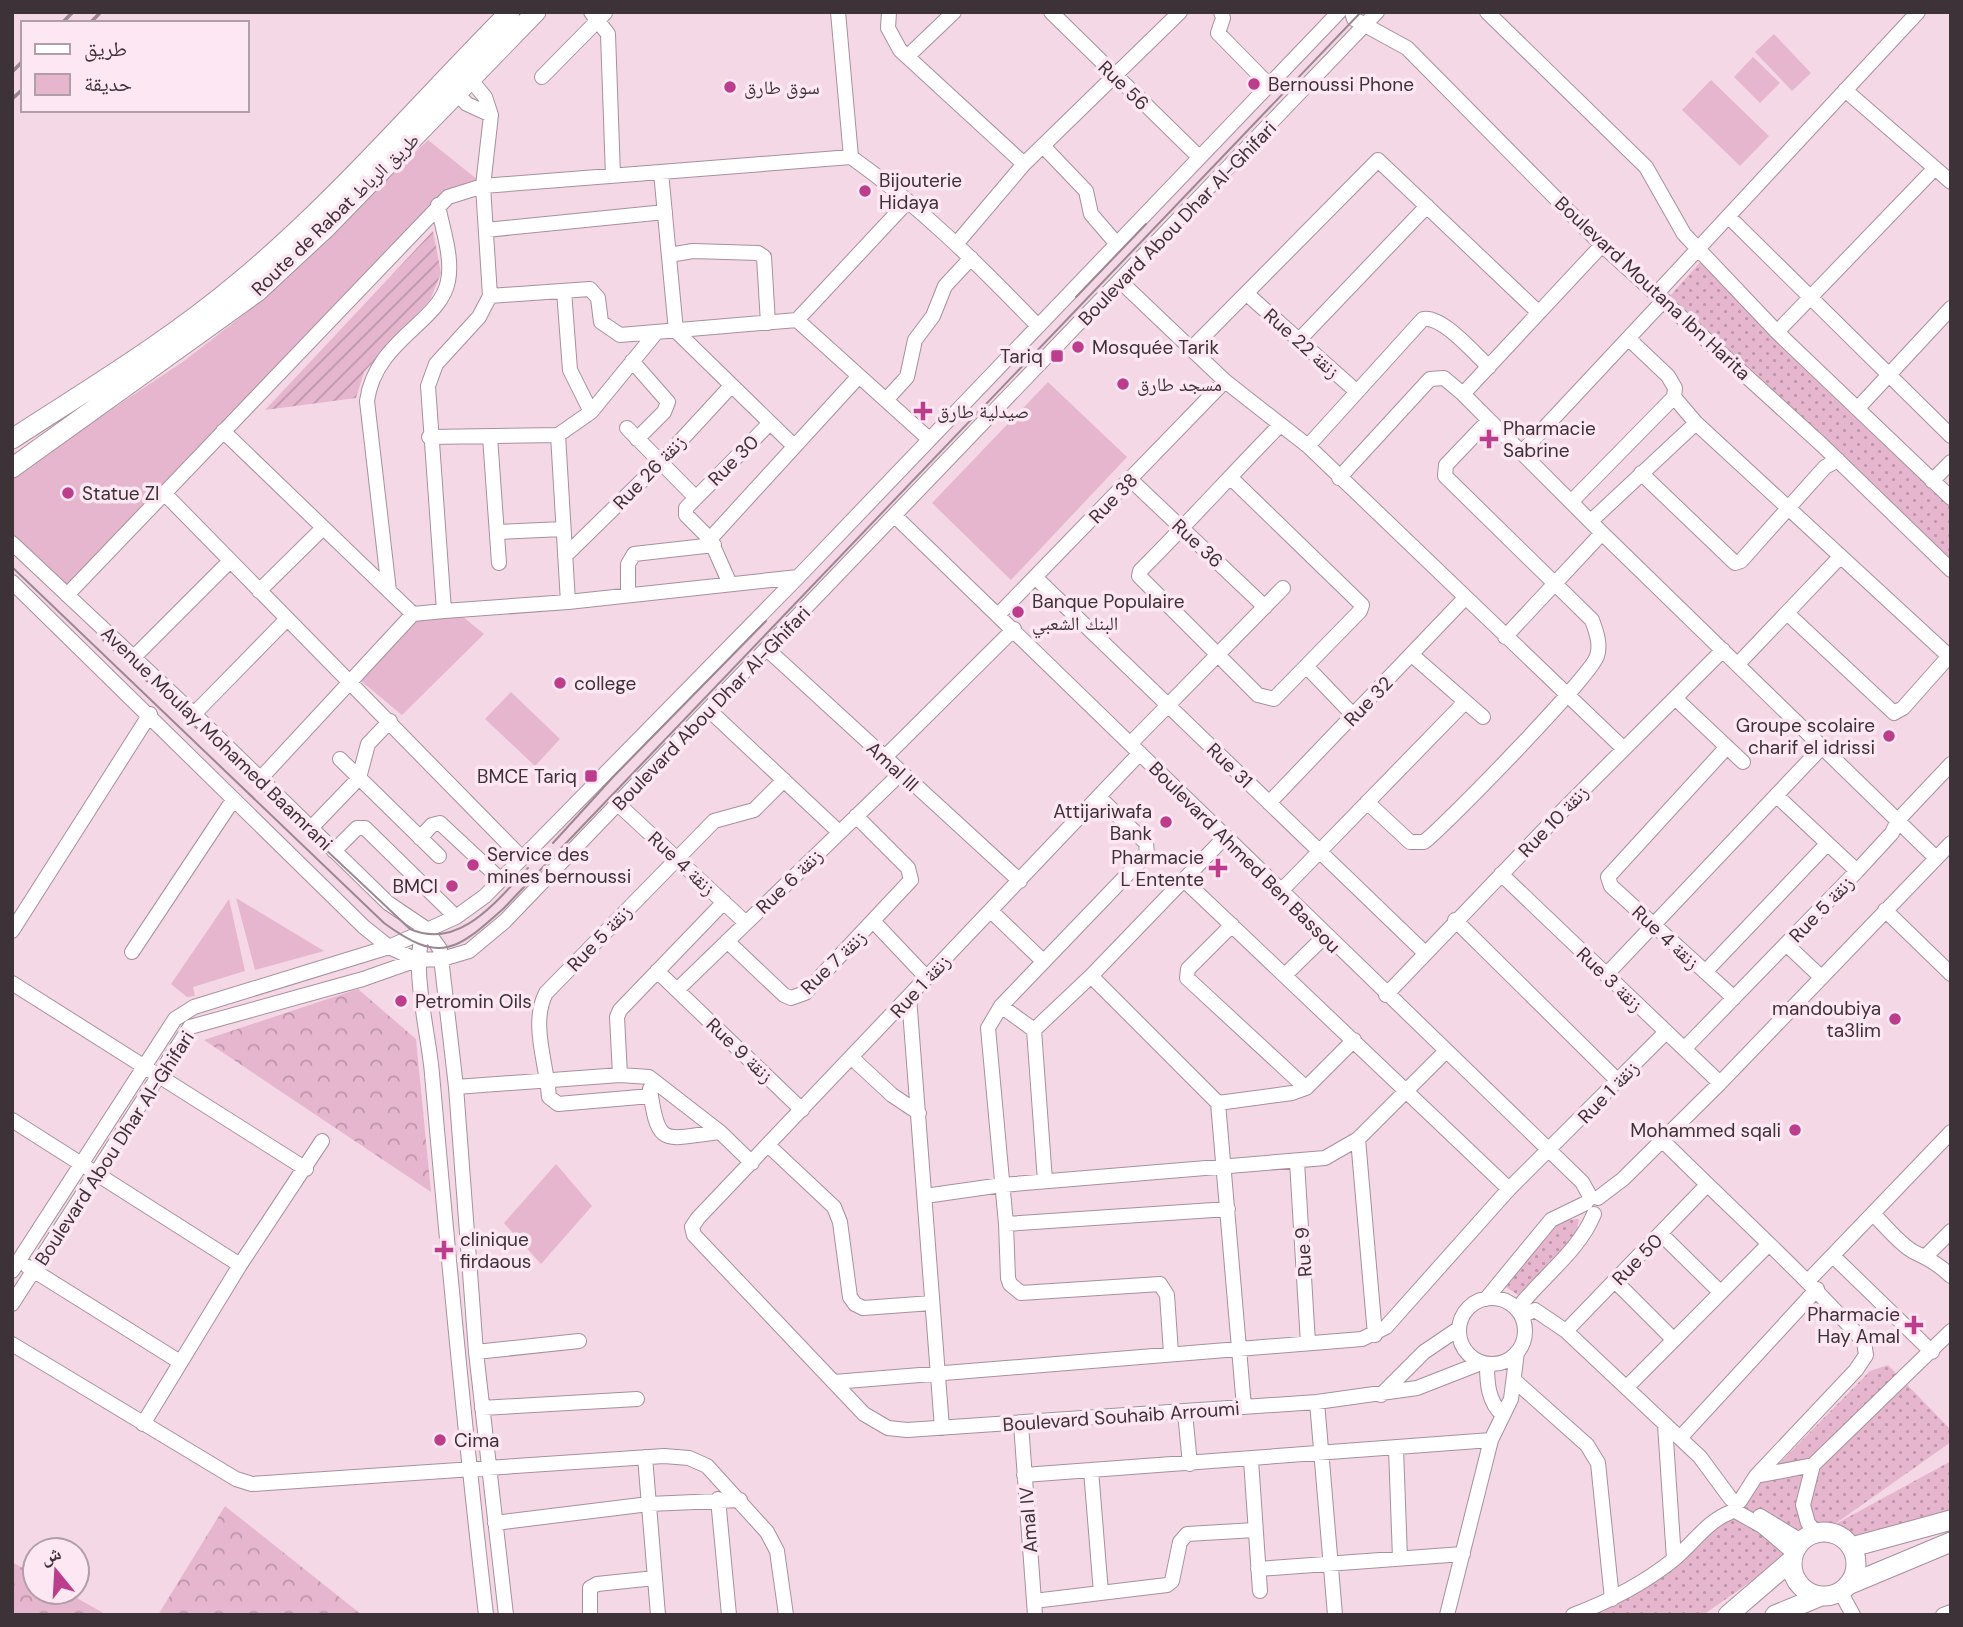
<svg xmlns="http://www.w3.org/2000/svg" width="1963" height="1627" font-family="'DM Sans','Noto Naskh Arabic',sans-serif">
	<defs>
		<pattern id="grass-dots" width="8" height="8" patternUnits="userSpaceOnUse" patternTransform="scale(1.75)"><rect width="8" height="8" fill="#e6b6cf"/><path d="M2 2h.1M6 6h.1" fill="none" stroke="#bc95a9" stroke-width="1.8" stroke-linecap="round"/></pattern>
		<pattern id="forest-crowns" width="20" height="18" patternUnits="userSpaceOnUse" patternTransform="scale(1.75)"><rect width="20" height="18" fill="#e6b6cf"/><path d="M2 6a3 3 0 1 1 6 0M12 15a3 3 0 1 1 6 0" fill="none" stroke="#bc95a9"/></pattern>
		<pattern id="garden-furrows" width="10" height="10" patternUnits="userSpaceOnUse" patternTransform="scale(1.75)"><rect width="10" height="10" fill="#e6b6cf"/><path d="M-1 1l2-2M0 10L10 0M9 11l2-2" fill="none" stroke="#bc95a9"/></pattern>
	</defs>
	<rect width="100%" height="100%" fill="#f4d8e6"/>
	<path fill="url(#grass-dots)" d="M1703 259 1951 499V569L1669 297Z
		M1579 1219 1576 1235 1518 1295 1506 1287 1561 1220Z
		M1888 1365 1951 1430V1442L1832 1526 1951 1461V1513L1835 1545 1819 1534 1703 1615H1571L1623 1601 1660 1575 1711 1533 1870 1371Z"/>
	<path fill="url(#forest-crowns)" d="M358 989 416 1039 431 1192 204 1040Z
		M225 1506 362 1615H158Z
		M12 1562 35 1575V1592H66L107 1615H12Z"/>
	<path fill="#e6b6cf" d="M1774 34 1811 73 1792 91 1755 52Z
		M1753 57 1780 83 1760 103 1734 77Z
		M1711 80 1769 136 1740 166 1682 110Z
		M428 140 478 180 442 212 66 593 12 540V476L184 361 264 299Z
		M1048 382 1127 457 1011 580 932 503Z
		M413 614 462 616 484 634 402 715 361 681Z
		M511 692 560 739 535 766 485 719Z
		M236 898 324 951 255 970Z
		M229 899 245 971 193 987 195 996 187 997 171 984Z
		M556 1164 592 1206 541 1264 504 1223Z"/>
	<path fill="url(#garden-furrows)" d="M433 231 441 273 430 300 364 372 356 398 265 410Z"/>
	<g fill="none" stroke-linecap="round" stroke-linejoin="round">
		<defs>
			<path id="minor" d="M591 12 608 34 613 176
				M838 12 851 157C920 206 979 265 1038 326
				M889 12 888 28 900 50 1024 164
				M1051 12 1198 156
				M1221 12 1223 18 1218 33 1269 85
				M1352 12 1354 19 1407 48 1602 245 1822 445 1951 570
				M1487 12 1646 167 1684 234 1777 332 1951 498
				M909 55 954 12
				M466 74 485 97 491 115 483 186 490 296 479 317 436 364 428 386 444 611 568 602 798 577
				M542 77 605 13
				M450 87 467 104 491 115
				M1845 90 1951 182
				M1043 146 1086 191 1091 214 1116 243
				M661 172 676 331 794 446
				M1730 218 1951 436
				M486 230 665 212
				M957 243 1024 164 1180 12
				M669 255 693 251 758 253 764 257 768 323
				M1121 282 1225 381 1308 446 1624 749
				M564 291 570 370 591 412
				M1657 293 1918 12
				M1247 294 1356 391
				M490 296 590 289 598 298 601 322 620 335 797 320 929 439
				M797 320 908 201
				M1777 332 1935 168
				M1299 340 1427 206
				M1630 340 1668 376 1675 388 1674 397 1696 423 1951 658
				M1191 349 1378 160 1538 312
				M632 361 668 402 664 412 637 439
				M1463 394 1602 245
				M886 400 907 377 915 340 933 316 945 286 971 258
				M1858 408 1951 308
				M627 428 696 498
				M223 431 413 614
				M429 437 558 435
				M490 437 499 563
				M1308 446 1423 319C1442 315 1475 354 1489 367
				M1521 453 1664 300
				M1641 473 1735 563 1741 561 1825 467 1838 460
				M1230 477 1362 605 1360 611 1274 699 1258 695 1139 576 1140 571C1188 523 1233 473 1280 425
				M1339 478 1430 379 1444 378 1463 394 1602 533 1936 858
				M1131 480 1265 607
				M1932 481 1951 462
				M164 493 521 857
				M1571 502 1674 397
				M896 517 1582 1182 1591 1198
				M1591 521 1696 423
				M497 532 563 529
				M710 539 686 515V508L770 423
				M12 543 194 714 388 903 425 928 440 949 456 1087 476 1352 506 1615
				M565 556 660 463 731 386
				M1036 578 1424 952
				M12 582 364 927 389 947 417 960
				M730 584 710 539 859 376
				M259 591 323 528
				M389 591 367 401C375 340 441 322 448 281 453 257 442 228 438 205
				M67 595 448 197 483 186 851 157
				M628 595V564L634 554 714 545
				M568 602 558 435 591 412 655 334
				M999 614 1225 381
				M1788 614 1894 713 1903 708 1951 654
				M1505 637 1602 533
				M768 650 1020 881
				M1412 655 1483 717
				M134 657 230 561
				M1738 664 1839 558
				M1306 666 1354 716
				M1675 698 1743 762
				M710 711 839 832
				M194 714 286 620
				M1130 744 1283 588
				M1726 748 1608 877 1611 886 1734 998
				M1140 753 698 1218 692 1227 694 1235 864 1414 888 1428 907 1430 1317 1402 1417 1388 1481 1363
				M884 758 1014 629
				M340 759 439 856
				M260 779 413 614 444 611
				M1099 797 1146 843 1147 854 1001 1006 988 1028 1006 1224 1008 1278 1010 1284 1021 1293 1160 1284 1167 1295 1171 1353
				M1778 797 1857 871
				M1367 802 1410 842H1424C1447 824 1592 675 1597 656 1601 644 1596 631 1592 620L1445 476 1446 465 1489 420
				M1269 803 1465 598
				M618 804 746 923
				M311 828 359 778 368 744 390 721
				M420 838 432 825 440 823 500 879
				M334 851 357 828H365L456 917
				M1501 874 1720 1083
				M1184 880 1509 1189
				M1280 892 1465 702
				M1885 910 1951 974
				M991 911 1043 961
				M1455 920 1618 1081
				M874 922 927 978
				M1232 925 1188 969 1187 978 1306 1088
				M425 928C409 962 429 1034 432 1074 448 1255 465 1435 486 1615
				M12 931 150 714
				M727 941 784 995 791 998 805 993 911 880 908 868 856 816
				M1786 944 1821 977
				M132 952 233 800
				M657 971 802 1110
				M1705 972 1827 844
				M1286 974 1325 936
				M1606 975 1822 747
				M1091 976 1218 1103 1244 1407
				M12 983 306 1169
				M677 990 901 773
				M1386 995 1566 807 1723 650
				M909 997 942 1428
				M1001 1006 1034 1030 1045 1181
				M1034 1030 1091 976 1224 838
				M1685 1048 1857 871 1892 833 1898 820 1951 764
				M852 1058 892 1095 919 1113
				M620 1075 617 1017 620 1010 724 902
				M456 1087 620 1075 649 1077 720 1132 752 1163
				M650 1089C658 1150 665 1138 720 1132
				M651 1096 558 1104 549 1097C547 1065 530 1023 546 993L714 821 754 810 784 780
				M1218 1103 1292 1093 1306 1088 1354 1040
				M12 1120 240 1265
				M1358 1139 1375 1335
				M1662 1140C1729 1207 1801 1271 1864 1342L1866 1355 1856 1370 1756 1476 1740 1501
				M769 1146 834 1207 840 1222 850 1297 855 1304 863 1308 932 1303
				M1297 1162 1308 1343
				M925 1196 1002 1185 1325 1158 1358 1139 1445 1052
				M1598 1198 1623 1179 1720 1083 1951 843
				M1873 1214C1886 1226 1899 1244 1914 1252 1929 1259 1938 1264 1951 1276
				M1006 1224 1228 1209
				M1661 1234 1720 1292
				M1927 1255 1951 1231
				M1833 1256 1932 1352
				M28 1267 180 1362
				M12 1271 175 1019 194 1007 389 947 456 917 485 896 798 577 1339 12
				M1809 1280 1951 1132
				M1616 1282 1673 1339
				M1459 1331a33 33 0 1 1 66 0a33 33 0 1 1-66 0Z
				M1486 1299 1551 1220 1586 1203
				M12 1304 190 1027 363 979 417 960 442 959 469 951 505 921 1377 12
				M1518 1308C1542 1277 1579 1251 1594 1214
				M1522 1316 1535 1310 1566 1331 1700 1457 1731 1499
				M1566 1331 1706 1186
				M12 1344 236 1479 252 1484 664 1456 689 1458 707 1466 767 1532 777 1551 786 1615
				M476 1352 579 1341
				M1487 1364C1487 1383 1488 1402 1503 1415
				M1514 1380 1587 1445 1598 1463 1612 1599
				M834 1382 1362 1339 1386 1327 1509 1189 1666 1032
				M1627 1387 1768 1245
				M1381 1395 1424 1352 1458 1329
				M1317 1402 1335 1615
				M482 1408 637 1399
				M1185 1413 1190 1464
				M143 1424 240 1265 322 1141
				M1021 1424 1035 1615
				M1665 1425 1674 1559
				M1680 1438 1817 1289
				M1396 1449 1400 1558
				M645 1457 658 1615
				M1251 1460 1260 1591
				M1091 1470 1101 1593
				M1024 1475 1491 1440
				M1756 1476 1813 1465
				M718 1499 729 1615
				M1737 1512 1762 1526 1794 1553
				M1760 1516 1801 1541
				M495 1523 649 1504 740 1500
				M1816 1533 1808 1523 1803 1505 1813 1465 1951 1331
				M1258 1569 1463 1554
				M1840 1591 1853 1615
				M1034 1601 1167 1585 1172 1581 1180 1542 1187 1534 1255 1530
				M590 1615V1588L597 1584 655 1578
				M1447 1615 1491 1440 1511 1399 1517 1352
				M1573 1615C1610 1601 1643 1584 1673 1560 1693 1544 1707 1521 1731 1512
				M1943 1615 1951 1612"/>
			<path id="major" d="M12 439C89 389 169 341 239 282 337 201 420 102 510 12
				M12 468 257 292 327 227 536 12
				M1792 1564a32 32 0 1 1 64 0a32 32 0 1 1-64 0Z
				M1852 1547 1951 1520
				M1848 1585 1951 1542
				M1728 1615 1792 1560
				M1775 1615 1821 1596"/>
		</defs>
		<use href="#minor" stroke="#a98f9c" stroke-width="16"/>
		<use href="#major" stroke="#a98f9c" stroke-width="21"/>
		<use href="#minor" stroke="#fff" stroke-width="14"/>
		<use href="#major" stroke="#fff" stroke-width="19"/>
		<path stroke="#9c8892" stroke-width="2" d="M1076 297 1146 224
			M12 567 384 923C441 965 457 950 504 908L1361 12
			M100 637 410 929C460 951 497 900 528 868
			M553 843 614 776 766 621"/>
		<path stroke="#9c8892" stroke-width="3.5" stroke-dasharray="14 7" stroke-linecap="butt" d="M62 23 73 12
			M90 23 101 12
			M12 72 23 61
			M12 99 23 89"/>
	</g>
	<g fill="#bb3d8c" stroke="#fde7f2" stroke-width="2.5">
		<circle cx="1254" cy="84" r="7"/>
		<circle cx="730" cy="87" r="7"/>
		<circle cx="865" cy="191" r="7"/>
		<circle cx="1078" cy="347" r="7"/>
		<rect x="1050" y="349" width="14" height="14" rx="3.5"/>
		<circle cx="1123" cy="384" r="7"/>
		<path d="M919.5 400.5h7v7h7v7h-7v7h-7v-7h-7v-7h7z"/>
		<path d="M1485.5 428.5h7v7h7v7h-7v7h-7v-7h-7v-7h7z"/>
		<circle cx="68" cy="493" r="7"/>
		<circle cx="1018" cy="612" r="7"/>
		<circle cx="560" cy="683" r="7"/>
		<circle cx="1889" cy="736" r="7"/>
		<rect x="584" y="769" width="14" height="14" rx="3.5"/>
		<circle cx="1166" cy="822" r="7"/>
		<circle cx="473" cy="865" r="7"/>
		<path d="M1214.5 857.5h7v7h7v7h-7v7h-7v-7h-7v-7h7z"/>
		<circle cx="452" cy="886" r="7"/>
		<circle cx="401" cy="1001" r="7"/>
		<circle cx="1895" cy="1019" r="7"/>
		<circle cx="1795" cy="1130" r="7"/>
		<path d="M440.5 1239.5h7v7h7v7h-7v7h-7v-7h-7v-7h7z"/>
		<path d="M1910.5 1314.5h7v7h7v7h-7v7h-7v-7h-7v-7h7z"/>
		<circle cx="440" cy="1440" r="7"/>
	</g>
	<g text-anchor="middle" stroke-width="7" stroke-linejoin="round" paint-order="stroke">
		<g font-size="19" fill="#3d3238" stroke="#fde7f2" text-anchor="start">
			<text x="1268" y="91">Bernoussi Phone</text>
			<text x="744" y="94">سوق طارق</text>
			<text x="879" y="187">Bijouterie<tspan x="879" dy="22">Hidaya</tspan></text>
			<text x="1092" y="354">Mosquée Tarik</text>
			<text x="1043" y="363" text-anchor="end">Tariq</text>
			<text x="1137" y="391">مسجد طارق</text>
			<text x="937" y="418">صيدلية طارق</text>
			<text x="1503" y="435">Pharmacie<tspan x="1503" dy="22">Sabrine</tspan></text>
			<text x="82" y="500">Statue ZI</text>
			<text x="1032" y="608">Banque Populaire<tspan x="1032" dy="22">البنك الشعبي</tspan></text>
			<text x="574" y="690">college</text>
			<text x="1875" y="732" text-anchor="end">Groupe scolaire<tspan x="1875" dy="22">charif el idrissi</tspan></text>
			<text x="577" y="783" text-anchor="end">BMCE Tariq</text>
			<text x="1152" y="818" text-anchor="end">Attijariwafa<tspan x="1152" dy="22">Bank</tspan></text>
			<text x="487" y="861">Service des<tspan x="487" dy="22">mines bernoussi</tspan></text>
			<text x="1204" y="864" text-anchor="end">Pharmacie<tspan x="1204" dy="22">L Entente</tspan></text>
			<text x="438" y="893" text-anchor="end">BMCI</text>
			<text x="415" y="1008">Petromin Oils</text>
			<text x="1881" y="1015" text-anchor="end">mandoubiya<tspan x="1881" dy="22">ta3lim</tspan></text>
			<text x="1781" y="1137" text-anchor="end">Mohammed sqali</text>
			<text x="460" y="1246">clinique<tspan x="460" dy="22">firdaous</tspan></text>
			<text x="1900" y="1321" text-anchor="end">Pharmacie<tspan x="1900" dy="22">Hay Amal</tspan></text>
			<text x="454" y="1447">Cima</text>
		</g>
		<g font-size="19" fill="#3d3238" stroke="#fde7f2">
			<text transform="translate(1124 85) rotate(44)" y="7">Rue 56</text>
			<text transform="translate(335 214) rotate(-44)" y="7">Route de Rabat طريق الرباط</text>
			<text transform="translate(1177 223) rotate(-46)" y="7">Boulevard Abou Dhar Al-Ghifari</text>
			<text transform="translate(1653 288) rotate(43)" y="7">Boulevard Moutana Ibn Harita</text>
			<text transform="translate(1302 343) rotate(42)" y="7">Rue 22 زنقة</text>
			<text transform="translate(733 460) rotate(-45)" y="7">Rue 30</text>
			<text transform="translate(649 472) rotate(-46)" y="7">Rue 26 زنقة</text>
			<text transform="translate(1113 498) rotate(-46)" y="7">Rue 38</text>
			<text transform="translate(1198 543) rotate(43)" y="7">Rue 36</text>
			<text transform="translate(1368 701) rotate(-46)" y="7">Rue 32</text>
			<text transform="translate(711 708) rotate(-46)" y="7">Boulevard Abou Dhar Al-Ghifari</text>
			<text transform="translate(217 738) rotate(44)" y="7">Avenue Moulay Mohamed Baamrani</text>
			<text transform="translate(1230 765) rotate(44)" y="7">Rue 31</text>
			<text transform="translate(893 766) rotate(43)" y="7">Amal III</text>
			<text transform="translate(1553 821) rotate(-46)" y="7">Rue 10 زنقة</text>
			<text transform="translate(1245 857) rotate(45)" y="7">Boulevard Ahmed Ben Bassou</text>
			<text transform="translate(682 863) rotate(43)" y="7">Rue 4 زنقة</text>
			<text transform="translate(789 881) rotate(-44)" y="7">Rue 6 زنقة</text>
			<text transform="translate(1821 909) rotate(-46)" y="7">Rue 5 زنقة</text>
			<text transform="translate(1666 937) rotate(43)" y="7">Rue 4 زنقة</text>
			<text transform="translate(599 938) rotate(-46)" y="7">Rue 5 زنقة</text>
			<text transform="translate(833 962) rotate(-44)" y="7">Rue 7 زنقة</text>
			<text transform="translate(1610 979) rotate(44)" y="7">Rue 3 زنقة</text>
			<text transform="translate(920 986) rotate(-47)" y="7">Rue 1 زنقة</text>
			<text transform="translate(740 1050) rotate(44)" y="7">Rue 9 زنقة</text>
			<text transform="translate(1608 1092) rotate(-46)" y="7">Rue 1 زنقة</text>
			<text transform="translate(114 1148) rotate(-57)" y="7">Boulevard Abou Dhar Al-Ghifari</text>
			<text transform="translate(1303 1252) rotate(-94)" y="7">Rue 9</text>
			<text transform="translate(1637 1259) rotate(-46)" y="7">Rue 50</text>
			<text transform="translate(1121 1416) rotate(-4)" y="7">Boulevard Souhaib Arroumi</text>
			<text transform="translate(1028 1520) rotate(-94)" y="7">Amal IV</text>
		</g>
	</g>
	<rect width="1963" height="1627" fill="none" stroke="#3d3238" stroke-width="28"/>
	<rect x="21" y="21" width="228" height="91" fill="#fde7f2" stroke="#b09fa8" stroke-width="2"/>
	<rect x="35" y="44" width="35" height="10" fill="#ffffff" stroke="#b09fa8" stroke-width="2"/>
	<text x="84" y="56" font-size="21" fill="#3d3238">طريق</text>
	<rect x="35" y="74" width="35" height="21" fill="#e6b6cf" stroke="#b09fa8" stroke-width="2"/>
	<text x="84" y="91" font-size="21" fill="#3d3238">حديقة</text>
	<g transform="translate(56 1571) rotate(342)"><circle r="33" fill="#fde7f2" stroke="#b09fa8" stroke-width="2"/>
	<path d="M0-5L12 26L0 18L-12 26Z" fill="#bb3d8c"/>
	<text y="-10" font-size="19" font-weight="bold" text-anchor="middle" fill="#3d3238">ش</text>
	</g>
</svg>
